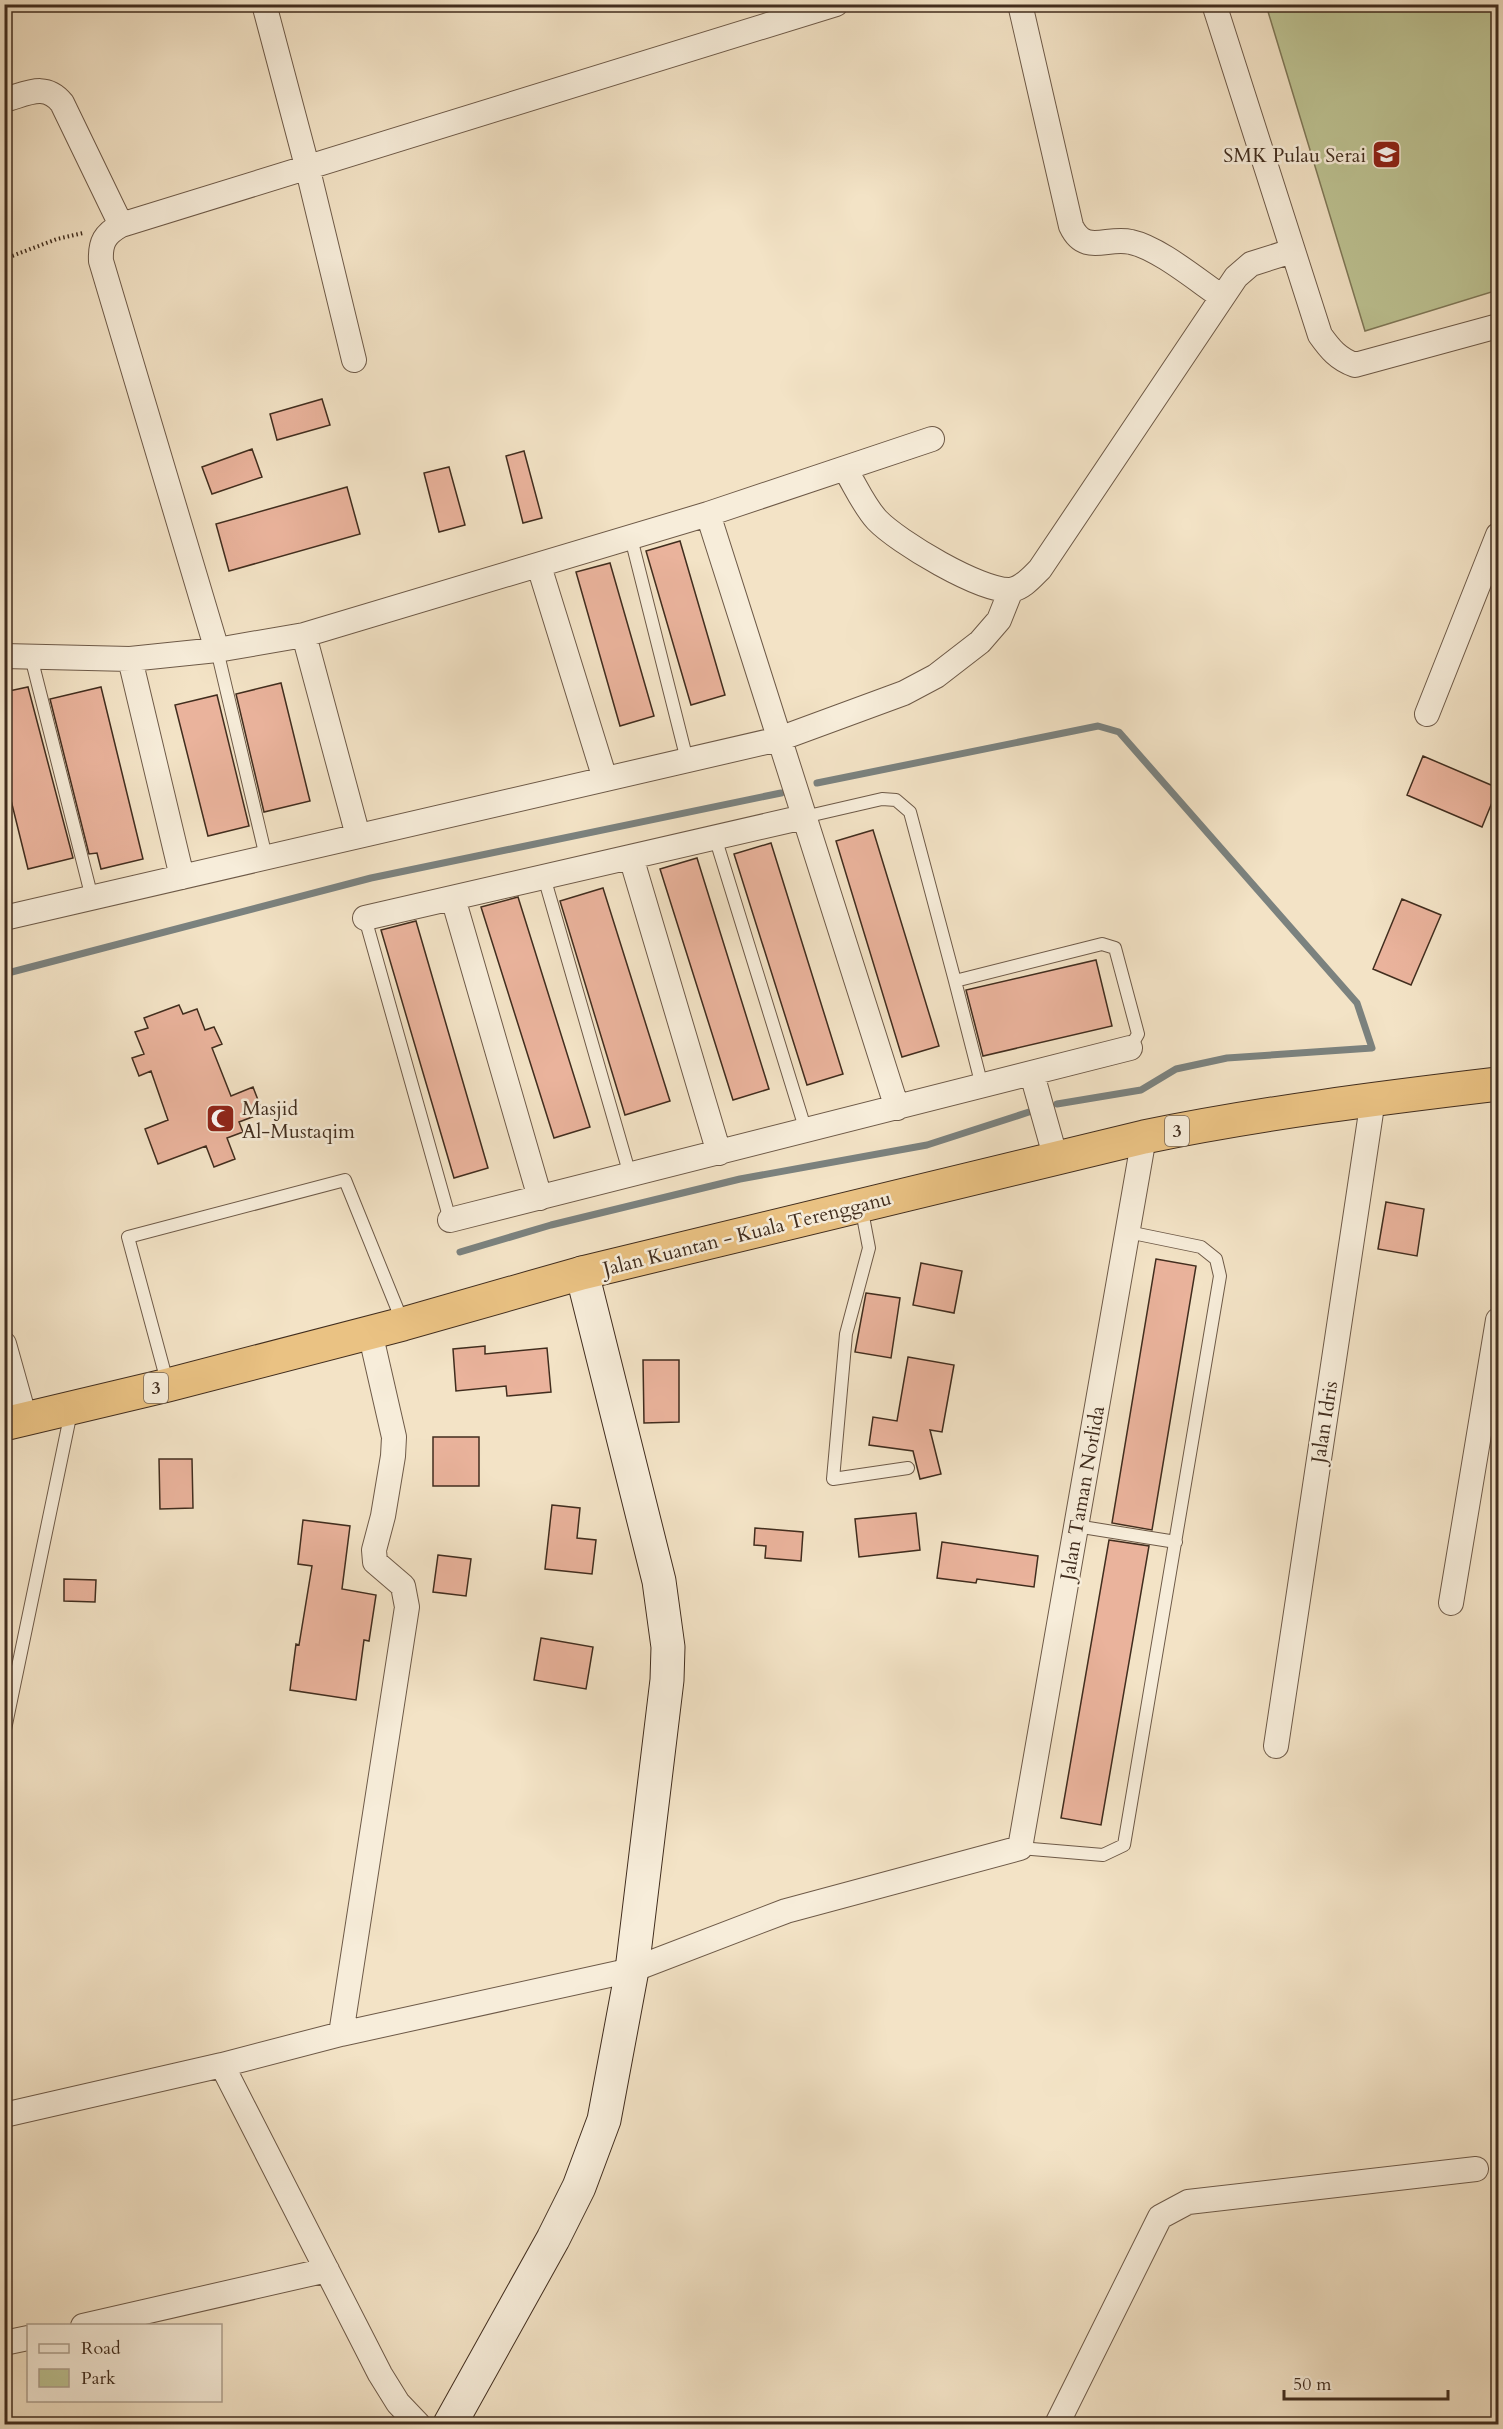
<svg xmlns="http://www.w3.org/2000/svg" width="1503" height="2429" font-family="Cardo,serif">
	<rect width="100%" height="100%" fill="#f3e3c6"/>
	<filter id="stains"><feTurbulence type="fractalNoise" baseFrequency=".00333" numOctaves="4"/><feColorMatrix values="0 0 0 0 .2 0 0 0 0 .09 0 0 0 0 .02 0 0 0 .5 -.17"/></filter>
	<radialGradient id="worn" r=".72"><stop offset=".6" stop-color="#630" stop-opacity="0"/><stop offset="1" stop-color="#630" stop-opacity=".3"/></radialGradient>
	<path fill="#bdc393" stroke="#7f7858" stroke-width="1.5" d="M1266 5H1498V290L1365 331Z"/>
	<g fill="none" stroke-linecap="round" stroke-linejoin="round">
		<path stroke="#7b827f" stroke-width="7" d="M817 783 1098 726 1119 732 1357 1003 1372 1048 1227 1058 1176 1069 1141 1090 1057 1104
			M4 974 371 878 781 793
			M460 1252 551 1225 740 1179 927 1145 1029 1112"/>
	</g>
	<path fill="#eab39c" stroke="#412d1e" stroke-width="1.5" d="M322 399 330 425 277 440 270 414Z
		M252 449 262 477 212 494 202 467Z
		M524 451 542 518 523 523 506 456Z
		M449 467 465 525 439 532 424 473Z
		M347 487 360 534 229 571 216 524Z
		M680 541 725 695 691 705 646 551Z
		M610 563 654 716 620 726 576 572Z
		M281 683 310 801 264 812 236 694Z
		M28 687 73 858 28 869 4 772V692Z
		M101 687 143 859 101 869 97 853 89 854 50 699Z
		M217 695 249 826 208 836 175 705Z
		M1423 756 1498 788 1482 827 1407 795Z
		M873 830 939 1046 902 1057 836 841Z
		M771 843 843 1074 807 1085 734 854Z
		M697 858 769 1089 733 1100 660 869Z
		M603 888 670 1101 625 1115 560 901Z
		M518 897 590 1127 554 1138 481 907Z
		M1402 899 1441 915 1411 985 1373 969Z
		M416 921 488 1168 454 1178 381 930Z
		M1096 960 1112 1026 983 1056 966 990Z
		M179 1005 183 1014 197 1009 205 1030 214 1027 222 1044 212 1048 231 1096 253 1087 263 1113 239 1122 243 1132 227 1138 235 1159 214 1167 206 1146 158 1164 145 1129 168 1120 151 1071 139 1076 132 1058 144 1054 135 1032 148 1028 144 1018Z
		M1386 1202 1424 1209 1417 1256 1378 1249Z
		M1156 1259 1196 1266 1152 1530 1112 1523Z
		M921 1263 962 1271 954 1313 913 1305Z
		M866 1293 900 1298 891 1358 855 1352Z
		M485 1346V1354L547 1348 551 1392 507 1396 506 1386 456 1391 453 1349Z
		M908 1357 954 1365 942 1432 930 1430 941 1474 920 1479 913 1451 869 1445 873 1417 897 1421Z
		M643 1360H679V1422L644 1423Z
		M433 1437H479V1486H433Z
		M159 1459H192L193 1508 160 1509Z
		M552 1505 580 1508 577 1538 596 1540 592 1574 545 1569Z
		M916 1513 920 1550 859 1557 855 1519Z
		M303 1520 350 1526 342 1589 376 1595 369 1641 364 1640 356 1700 290 1690 296 1644 299 1645 312 1566 298 1564Z
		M755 1528 803 1532 801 1561 765 1558 766 1546 754 1545Z
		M1109 1540 1149 1546 1101 1825 1061 1818Z
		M942 1542 1038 1556 1034 1587 977 1579 976 1583 937 1578Z
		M438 1555 471 1559 466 1596 433 1592Z
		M64 1579 96 1580 95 1602 64 1601Z
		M541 1638 593 1647 586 1689 534 1680Z"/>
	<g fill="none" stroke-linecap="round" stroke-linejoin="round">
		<defs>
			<path id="lane" d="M631 538 687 760
				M217 650 266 857
				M31 657 92 898
				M804 817 882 799 896 800 910 812 955 981 1102 944 1115 948 1138 1034 1130 1048
				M715 837 806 1131
				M544 877 630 1175
				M365 918 450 1220
				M955 981 982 1086
				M861 1206 869 1248 846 1334 833 1479 908 1468
				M168 1385 128 1237 345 1180 403 1323
				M1076 1526 1176 1542
				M4 1734 71 1412
				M1020 1848 1103 1855 1124 1845 1220 1276 1216 1259 1201 1247 1128 1232"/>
			<path id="street" d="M264 4 307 166 354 360
				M1020 4 1071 226C1085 256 1107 236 1131 242 1159 248 1198 281 1222 297
				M1214 4 1320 335C1330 349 1338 359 1355 365L1498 326
				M4 100C27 94 45 82 62 103L121 225
				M845 469C855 485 864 506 877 520 898 542 980 591 1010 590 1022 589 1032 577 1040 569L1236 277 1251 264 1292 251
				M708 514 897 1108
				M539 566 605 779
				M304 635 358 836
				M217 650 101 261C100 242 105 234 121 225L836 4
				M4 656 130 659 217 650 304 635 708 514 932 439
				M130 659 182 877
				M1427 714 1498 535
				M631 857 719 1153
				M453 898 540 1198
				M4 918 779 739 904 693 936 676 980 642 999 620 1011 590
				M365 918 804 817
				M1032 1074 1056 1159
				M450 1220 1130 1048
				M4 1344 25 1419
				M1451 1603 1498 1320
				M1276 1746 1373 1099
				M341 2034 407 1607 403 1586 375 1562 374 1550 383 1516 393 1456 394 1437 370 1332
				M222 2065 380 2374 398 2403 418 2424
				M4 2115 222 2065 341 2034 632 1970 786 1911 1020 1848 1144 1137
				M83 2326 327 2270
				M4 2343 28 2338
				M1057 2424 1160 2217 1188 2202 1476 2169"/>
			<path id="secondary" d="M450 2424 553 2239 579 2187 604 2120 632 1970 667 1680 668 1647 659 1581 582 1273"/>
			<path id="highway" d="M4 1424 168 1385 403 1324 582 1273 1144 1137C1261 1113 1380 1098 1498 1084"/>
		</defs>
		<use href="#lane" stroke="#6e5a48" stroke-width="14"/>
		<use href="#street" stroke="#6e5a48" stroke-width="26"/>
		<use href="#secondary" stroke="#412d1e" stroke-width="35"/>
		<use href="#highway" stroke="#412d1e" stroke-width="35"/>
		<path stroke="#412d1e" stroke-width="4" stroke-dasharray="1.5 3" stroke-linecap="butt" d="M4 259 57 239 83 233"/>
		<use href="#lane" stroke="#f7edda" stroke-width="12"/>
		<use href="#street" stroke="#f7edda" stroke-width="24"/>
		<use href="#secondary" stroke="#f7edda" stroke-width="33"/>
		<use href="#highway" stroke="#eac283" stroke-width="33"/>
	</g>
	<defs>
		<symbol id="school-square" viewBox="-11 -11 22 22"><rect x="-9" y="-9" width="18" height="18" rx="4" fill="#8f2418" stroke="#f7edda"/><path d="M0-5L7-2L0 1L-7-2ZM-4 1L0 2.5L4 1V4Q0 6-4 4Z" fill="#fff"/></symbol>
		<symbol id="mosque-square" viewBox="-11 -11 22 22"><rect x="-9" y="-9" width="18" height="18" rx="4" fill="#8f2418" stroke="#f7edda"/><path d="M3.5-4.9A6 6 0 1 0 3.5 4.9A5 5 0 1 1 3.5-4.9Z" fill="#fff"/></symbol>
	</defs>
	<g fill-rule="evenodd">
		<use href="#school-square" x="1370" y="138" width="33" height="33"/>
		<use href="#mosque-square" x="204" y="1102" width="33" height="33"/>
	</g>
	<g text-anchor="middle" stroke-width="5" stroke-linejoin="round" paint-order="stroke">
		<g fill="#f7edda" stroke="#786756" stroke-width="1.5">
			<rect x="1165" y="1116" width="24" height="30" rx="4.5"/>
			<rect x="144" y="1373" width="24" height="30" rx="4.5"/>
		</g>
		<g font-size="18" font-weight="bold" fill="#412d1e">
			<text x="1177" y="1137">3</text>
			<text x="156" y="1394">3</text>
		</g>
		<g font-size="20" fill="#412d1e" stroke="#f7edda" text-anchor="end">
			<text x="1366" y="162">SMK Pulau Serai</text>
			<text x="242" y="1115" text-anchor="start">Masjid<tspan x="242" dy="23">Al-Mustaqim</tspan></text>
		</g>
		<g font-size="20" fill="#412d1e" stroke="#f7edda">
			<text transform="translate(747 1233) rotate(-14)" y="7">Jalan Kuantan - Kuala Terengganu</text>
			<text transform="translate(1324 1422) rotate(-81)" y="7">Jalan Idris</text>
			<text transform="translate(1082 1493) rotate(-80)" y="7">Jalan Taman Norlida</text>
		</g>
	</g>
	<rect width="1503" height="2429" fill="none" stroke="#f3e3c6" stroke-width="24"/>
	<rect x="6" y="6" width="1491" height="2417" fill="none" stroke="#412d1e" stroke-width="3"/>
	<rect x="12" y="12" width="1479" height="2405" fill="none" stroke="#412d1e" stroke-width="1.5"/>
	<rect x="27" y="2324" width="195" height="78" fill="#f7edda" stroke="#aea08f" stroke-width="1.5"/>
	<rect x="39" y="2344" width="30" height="9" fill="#f7edda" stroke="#aea08f" stroke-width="1.5"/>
	<text x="81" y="2354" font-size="18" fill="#412d1e">Road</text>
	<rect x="39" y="2369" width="30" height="18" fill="#bdc393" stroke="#aea08f" stroke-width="1.5"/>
	<text x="81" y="2384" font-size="18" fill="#412d1e">Park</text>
	<path d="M1284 2390v9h164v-9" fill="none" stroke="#412d1e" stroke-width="3"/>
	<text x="1293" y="2390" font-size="18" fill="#412d1e" stroke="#f7edda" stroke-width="4.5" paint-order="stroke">50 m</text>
	<rect width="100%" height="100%" filter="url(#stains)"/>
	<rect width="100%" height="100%" fill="url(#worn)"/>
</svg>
